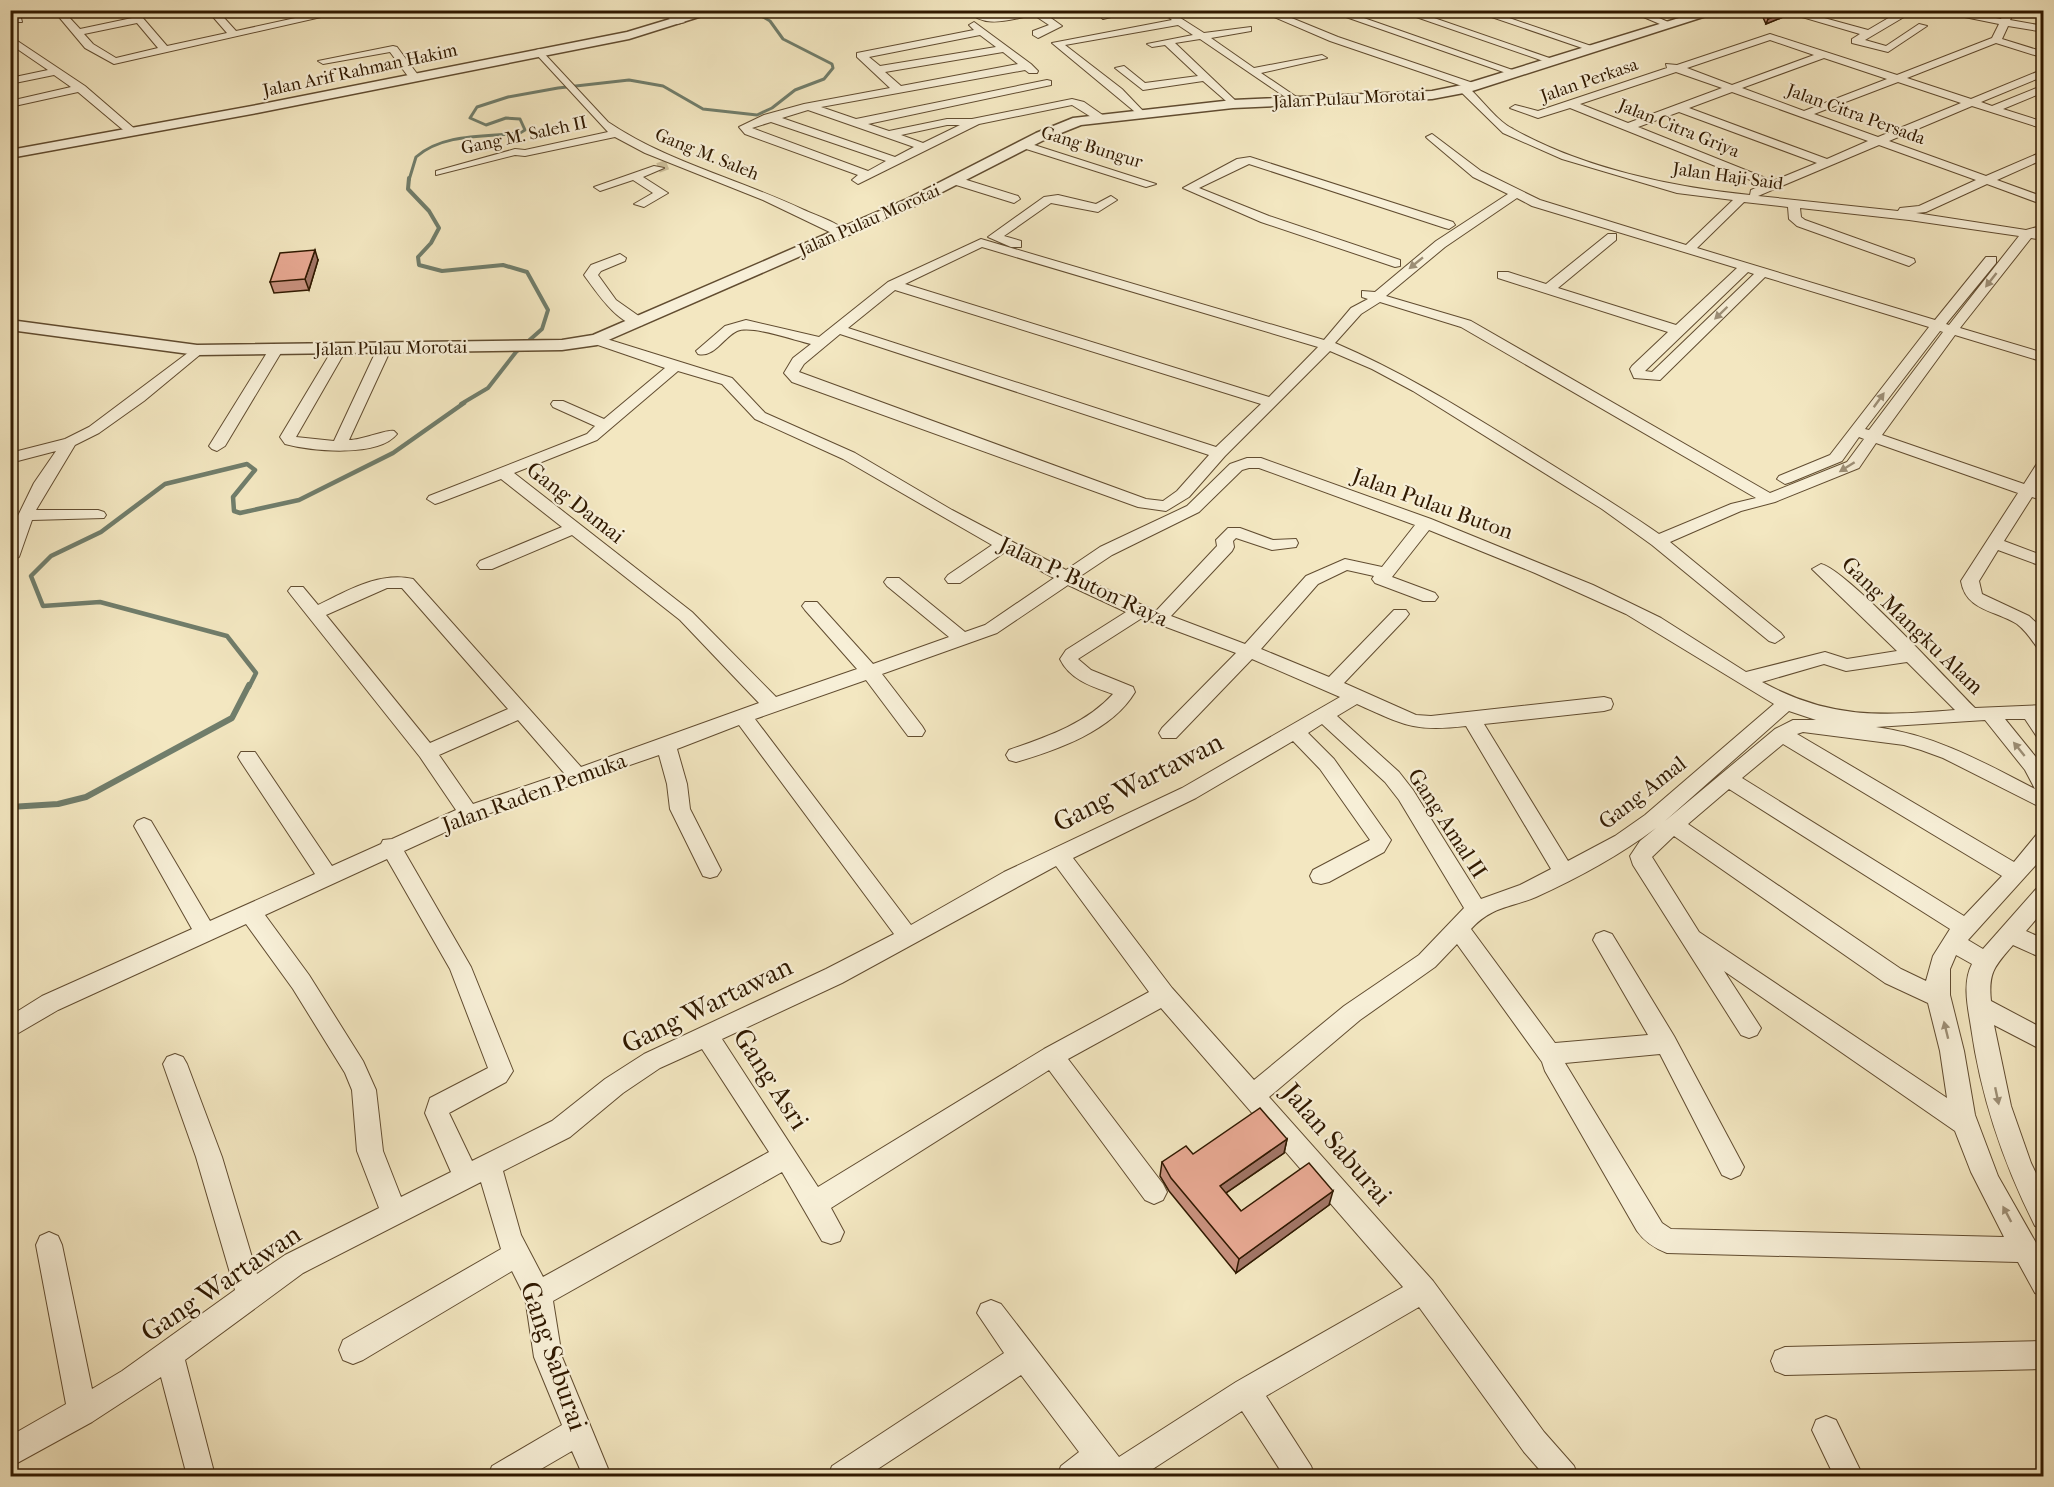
<svg xmlns="http://www.w3.org/2000/svg" width="2054" height="1487" font-family="'IM FELL French Canon',serif">
	<rect width="100%" height="100%" fill="#f3e7c1"/>
	<filter id="stains"><feTurbulence type="fractalNoise" baseFrequency=".00333" numOctaves="4"/><feColorMatrix values="0 0 0 0 .2 0 0 0 0 .09 0 0 0 0 .02 0 0 0 .5 -.17"/></filter>
	<radialGradient id="worn" r=".72"><stop offset=".6" stop-color="#630" stop-opacity="0"/><stop offset="1" stop-color="#630" stop-opacity=".3"/></radialGradient>
	<g fill="none" stroke-linecap="round" stroke-linejoin="round">
		<path stroke="#707d6b" stroke-width="3" d="M409 180 416 157C443 133 486 137 520 133L525 130 520 119 506 118 486 125 470 118 477 107 508 97 558 88 629 80 663 86 703 109 757 115 772 108 795 90 824 79 833 68 832 64 783 39 770 21 751 10"/>
		<path stroke="#707d6b" stroke-width="4" d="M409 178 408 189 429 211 439 228 431 243 418 257 419 265 442 271 503 265 527 272 548 310 542 329 516 352 488 388 461 404"/>
		<path stroke="#707d6b" stroke-width="4.5" d="M249 687 256 673 227 636 100 602 43 606 31 576 51 556 101 532 165 484 247 464 255 470 233 497 234 511 240 513 299 500 393 453 464 403"/>
		<path stroke="#707d6b" stroke-width="6" d="M10 807 58 804 86 797 232 718 249 685"/>
		<path stroke="#ccbe9a" stroke-width="10" stroke-dasharray="10 5" stroke-linecap="butt" d="M658 168 669 164"/>
		<defs>
			<path id="minor" d="M10 10H19L22 22H16Z
				M58 10H68L67 15 80 29 132 18 126 11 136 10 167 46 227 33 207 10H217L236 31 332 10H352L114 64 85 48 59 17ZM137 23 158 48 116 58 93 44 84 34Z
				M657 10H668L685 22 677 24Z
				M967 10C977 10 981 17 989 17 1010 17 1030 10 1051 10L1044 13 1062 26 1038 38 1033 35V31L1049 25 1034 15C1010 19 985 30 967 10Z
				M1093 10H1104L1111 17 1103 19Z
				M1258 10H1272L1338 37 1476 84V88L1470 89C1483 101 1497 121 1513 129 1582 168 1672 187 1750 195L1751 190 1763 185 1570 108 1538 118 1510 108 1515 105 1538 111 1667 68 1666 64 1677 65 1770 34 1897 75 1992 38 1999 24 1930 10H1954L2001 19 2005 10H2015L2010 20 2044 26V32L2008 26 2002 39 2044 52V58L1996 43 1907 78 1971 99 2044 69V76L1981 102 1992 106 2044 85V92L2003 109 2044 122V129L1972 106 1889 141 1986 176 2044 151V159L1997 180 2044 197V205L1987 184 1926 212 1916 213 2026 230 2041 226 2044 240 2031 238 1960 328 2044 353V362L1955 335 1882 435 2024 484 2038 462 2044 460V478L2037 488 2044 490V501L2032 497 2004 541 2044 556V567L1998 550 1979 581 1982 594 2029 616 2044 630V651L2038 649C2032 640 2026 631 2017 624 1995 610 1966 611 1961 581L2018 493 1876 443 1859 468 1775 502 1741 511 1670 542 1781 633 1784 637 1775 643 1769 641 1652 545 1602 509 1413 391 1372 369 1330 351 1225 456 1189 497 1166 511 1138 507 792 382 784 373 793 358 811 344C793 340 753 325 737 331 724 337 714 358 698 354L696 351 725 326 746 320 819 337 888 282 981 239 1324 340 1351 308 1368 299 1362 297V291L1375 292 1436 241 1508 194 1473 177 1428 139 1426 137 1432 134 1481 171 1540 200 1686 245 1733 200 1677 193 1562 159 1503 133 1460 91 1459 89 1462 86 1330 41ZM1770 40 1814 55 1732 85 1687 68ZM1824 58 1887 79 1804 111 1742 88ZM1676 72 1722 88 1628 123 1580 104ZM1898 82 1961 103 1878 137 1814 114ZM1732 92 1868 141 1827 159 1689 108ZM1679 112 1817 163 1773 181 1638 127ZM1879 145 1976 180 1919 206 1900 208 1898 211 1758 196ZM1517 198 1532 206 1737 268 1676 325 1558 288 1616 240V234H1608L1546 284 1508 272H1498V278L1668 332 1632 366 1630 369 1634 378 1660 380 1765 277 1929 327 1830 455 1779 476 1777 479 1785 484 1791 482 1842 461 1859 437 1864 439 1847 462 1770 493 1471 321 1386 296 1445 247ZM1744 202 1788 207 1789 219 1797 226 1909 266 1915 262 1914 259 1805 220 1801 217 1800 208 1909 220 2019 236 1949 325 1946 324 1996 263V257H1986L1935 320 1697 248ZM982 247 1318 347 1269 397 905 284ZM1748 272 1754 274 1652 372 1645 371ZM895 290 1261 404 1216 447 848 328ZM1380 302 1461 327 1756 498 1731 504 1659 534C1611 501 1562 471 1512 440 1454 404 1398 370 1335 343L1361 314ZM1940 331 1943 332 1869 430 1865 429ZM840 334 1209 455 1177 491 1163 501 1146 499 799 372 804 364Z
				M1326 10H1341L1521 73 1512 75Z
				M1396 10H1411L1561 62 1552 64Z
				M1471 10H1486L1600 49 1591 51Z
				M1627 10H1641L1675 25 1667 27Z
				M1778 10H1795L1868 30 1902 10H1910L1909 14 1865 40 1886 46 1919 24 1927 26 1888 52 1852 43V39L1860 34Z
				M1171 12 1204 33 1251 27V31L1211 38 1254 68 1322 55 1327 58 1261 73 1301 100 1302 102 1297 105 1200 39 1175 43 1237 102 1238 104 1233 107 1203 81 1143 90 1115 68 1124 66 1145 83 1198 76 1165 45 1152 47 1147 44 1193 35 1178 25 1065 45 1122 89 1145 113 1140 116 1052 43 1172 20 1166 15Z
				M974 22 1031 64 1038 71 1037 73H1029L1025 70 821 107 856 119 1047 80 1051 81V85L868 124 889 131 947 119H972L1072 99 1084 102 1104 116V120H1096L1072 105 979 124 858 184 852 180 858 175 745 134 739 127 764 115 804 104 890 88 857 57V53L974 30 969 25ZM980 35 996 47 880 66 869 57ZM1003 52 1018 64 901 86 885 72ZM808 110 914 147 895 157 782 118ZM771 122 886 161 868 171 752 128ZM947 125H960L923 143 901 135Z
				M10 36 85 86 136 130V134H128L78 92 10 107V101L71 87 54 75 10 84V78L48 70 10 44Z
				M393 46 397 47 418 75V79H410L390 52 323 64 318 61Z
				M540 49 608 122C667 162 739 179 804 210 817 216 838 222 848 233L842 237 838 236 763 200 645 153 615 137 525 156 515 155 436 175V171L515 149 525 150 608 132 536 54V50Z
				M1020 143H1028L1156 184 1146 187 1020 147Z
				M1250 157 1453 222 1455 225 1449 229 1445 228 1249 164 1199 188 1269 216 1400 260V266L1395 267 1261 222 1183 188 1237 159Z
				M654 166 664 168 643 177 668 193 644 207 634 204 653 193 633 180 600 191 594 187Z
				M957 177 1018 196 1020 199 1014 203 953 184 951 181Z
				M1058 195 1096 204 1111 196 1117 200 1098 212 1051 203 1004 236 1021 241V247H1011L988 237 1044 197Z
				M620 254 626 258 625 261 601 271 598 275 616 300 643 319V325C621 330 595 290 584 275L591 265Z
				M597 336 732 378 765 413 855 453 952 510 1066 570 1100 547 1187 506 1230 464 1247 458H1261L1431 519 1593 585 1661 618 1746 672 1825 652 1847 659 1897 651 1812 569 1821 564C1847 570 1949 682 1975 708L2044 705V739L2037 737 2025 719H2005L2044 767V809L1943 758 1921 750 1904 745 1803 732 1797 734 2014 862 2037 834 2044 832V856L1968 940 1983 949 2036 889 2044 887V910L2026 931 2044 939V959L2013 945C1995 966 1988 972 1991 1001L2044 1029V1051L1994 1025 2011 1106 2031 1163 2044 1190V1229L2035 1226C2003 1162 1981 1098 1971 1027 1968 1008 1962 983 1972 964L1956 955 1950 969V995L1964 1051 1975 1115 1998 1176 2044 1257V1297L2035 1293 2018 1262 1667 1253C1654 1248 1645 1242 1637 1231L1545 1071 1542 1062 1457 944 1435 967 1360 1020 1269 1097 1433 1281 1544 1432 1574 1466 1578 1476H1545L1524 1452 1419 1307 1266 1396 1311 1466 1315 1476H1284L1242 1411 1142 1476H1057L1061 1466 1079 1452 1021 1375 867 1476H828L832 1466 1004 1353 977 1313 981 1304 991 1300 1001 1304 1119 1457 1236 1382 1403 1287 1161 1008 1068 1059 1163 1184 1167 1192 1163 1200 1154 1204 1145 1200 1049 1070 831 1208 844 1232 840 1241 831 1244 822 1241 782 1172 553 1301 562 1357 611 1476H583L572 1451 529 1476H488L492 1466 562 1425 534 1357 525 1297 512 1271 363 1360 353 1364 343 1360 339 1350 343 1340 501 1249 481 1182 303 1273 185 1360 215 1476H187L161 1377 92 1422 10 1467V1436L66 1404 36 1245 40 1236 49 1232 58 1236 62 1245 92 1389 122 1371 235 1290 196 1157 163 1064 167 1057 175 1054 183 1057 187 1064 222 1157 257 1274 285 1255 379 1208 357 1151 352 1090 345 1073 293 989 246 924 58 1010 10 1038V1016L42 996 192 929 134 826 137 821 144 818 151 821 210 921 315 874 241 762 238 757 241 752H255L332 866 381 844 383 840 392 839 456 810 420 757 291 595 288 591 291 587H303L318 605C347 591 380 571 413 579L581 767 759 703 680 620 572 535 492 569H480L477 565 480 561 562 527 501 479 441 502 435 504 427 499 429 496 587 434 595 426 553 407 551 404 553 401H563L604 419 665 368 592 343V337ZM678 371 722 384 755 419 843 459 992 545 948 575 945 579 948 583H960L1005 552 1054 578 985 625 965 632 899 578H887L884 582 887 586 949 637 873 664 817 602H805L802 606 805 610 857 669 776 697 692 612 514 473 597 440ZM1249 468H1259L1415 525 1382 567 1345 559 1306 576 1245 644 1171 616 1232 551 1234 547 1233 541 1236 538 1272 550 1296 547 1298 543 1296 539 1273 540 1240 528H1228L1216 540 1217 546 1156 611 1079 577 1112 555 1199 512 1242 470ZM1429 530 1535 573 1626 614 1774 704 1645 815 1615 836 1568 861 1484 724 1604 711 1611 709 1613 704 1611 699 1604 697 1431 716 1416 715 1344 683 1406 618 1409 614 1406 610H1394L1329 677 1261 649 1318 584 1347 570 1374 576 1372 579 1375 583 1423 601H1435L1438 597 1435 593 1392 577ZM1068 585 1126 612 1066 650 1060 659C1070 680 1093 687 1113 694 1086 724 1046 737 1009 750L1006 755 1009 760 1016 762C1057 750 1112 731 1135 692L1133 687 1091 670 1078 659 1142 618 1236 653 1162 728 1159 733 1162 738H1176L1252 659 1340 697 1182 788 1004 872 911 925 755 719 866 680 908 736H922L925 731 922 726 882 674 997 633ZM387 588H402L508 709 430 743 326 615ZM1907 662 1955 710C1880 716 1830 719 1762 682L1824 664 1846 671ZM1357 704C1404 725 1413 732 1466 726L1551 869 1520 885 1481 899 1413 790 1399 772 1337 716ZM1789 711 1816 720H1793L1775 729 1665 821ZM518 720 564 773 473 804 439 755ZM1985 720 2025 770 2035 789C1983 762 1935 735 1876 727ZM1322 724 1385 782 1399 800 1464 908 1419 955 1344 1006 1254 1080 1172 988 1073 858 1196 798 1293 741 1320 769 1370 840 1313 870 1310 876 1313 882 1321 884 1329 882 1384 852 1391 840 1334 759 1308 733ZM739 725 894 934 826 969 644 1054 605 1079 552 1121 472 1161 449 1113 506 1082 513 1071 471 967 404 851 476 818 659 755 667 784 670 809 703 876 710 878 717 876 721 870 690 809 687 784 677 749ZM1783 744 2002 876 1964 916 1742 778ZM1729 789 1950 929 1933 956 1926 981 1901 969 1688 824ZM1656 828 1640 841 1630 856 1633 865 1741 1035 1749 1038 1757 1035 1761 1028 1724 971 1955 1131 1971 1172 2004 1237 1671 1229 1662 1223 1565 1063 1660 1054 1722 1175 1731 1179 1740 1175 1744 1167 1674 1036 1612 934 1604 931 1596 934 1593 940 1648 1035 1555 1043 1471 929C1492 906 1510 908 1536 897 1578 878 1620 855 1656 828ZM1674 836 1885 983 1928 1003 1940 1051 1947 1098 1699 932 1652 857ZM387 859 450 969 488 1068 430 1098 425 1113 451 1172 401 1197 383 1151 376 1090 363 1061 309 975 265 915ZM1056 866 1149 992 1044 1049 818 1187 722 1039 842 983ZM702 1049 769 1152 543 1277 521 1235 503 1171 570 1137 623 1093 660 1068Z
				M384 345 391 349 349 440C363 440 387 429 394 431L397 434C378 458 311 451 285 444L280 437 334 347 339 346 346 350 296 437 334 441 377 349Z
				M197 346 204 350 202 353 144 401 99 433 75 445 36 510H98L104 512 106 515 104 518 32 520 19 557 10 562 13 526 34 483 56 451 10 463V453L65 439 89 427Z
				M275 347 282 351 225 446 217 451 212 449 209 446 268 351Z
				M2044 1341V1369L1785 1375 1775 1371 1771 1361 1775 1351 1785 1347Z
				M1826 1416 1836 1420 1863 1476H1834L1812 1430 1816 1420Z"/>
			<path id="tertiary" d="M700 10H721L629 39 257 113 10 158V150L257 105 627 32Z
				M1705 10H1725L1469 92 1432 99 1233 108 1081 125 1046 139 915 206 597 345 562 350 197 355 10 330V320L197 345 562 340 593 335 905 200 1036 133 1073 118 1233 100 1432 91 1462 85Z"/>
		</defs>
		<use href="#minor" stroke="#614c30" stroke-width="2"/>
		<use href="#tertiary" stroke="#614c30" stroke-width="3"/>
		<use href="#minor" fill="#f7efd7" fill-rule="evenodd"/>
		<use href="#tertiary" fill="#f7efd7" fill-rule="evenodd"/>
	</g>
	<path fill="#c8917e" stroke="#301900" stroke-width="1.5" d="M1762 10H1790L1788 15 1766 24 1761 13Z
		M318 260 309 290 274 293 270 282Z
		M1287 1139 1284 1153 1226 1193 1241 1211 1329 1205 1236 1273 1169 1191 1160 1176 1162 1162 1193 1154Z"/>
	<path fill="#a27667" stroke="#301900" stroke-width="1.5" d="M1788 10H1790L1788 15 1766 24 1768 19Z
		M315 250 318 260 309 290 305 279Z
		M1287 1139 1284 1153 1217 1199 1220 1186Z
		M1333 1191 1329 1205 1236 1273 1239 1259Z"/>
	<path fill="#e8a993" stroke="#301900" stroke-width="1.5" d="M1764 10H1788L1768 19Z
		M315 250 305 279 270 282 280 253Z
		M1260 1108 1287 1139 1220 1186 1241 1211 1309 1163 1333 1191 1239 1259 1171 1178 1162 1162 1186 1146 1193 1154Z"/>
	<defs><path id="oneway-solid" d="M-6-.8H1V-3.2L6.5 0L1 3.2V.8H-6Z" transform="scale(1.5)"/></defs>
	<g fill="#9d8f76">
		<use href="#oneway-solid" transform="translate(1416 263) rotate(141)"/>
		<use href="#oneway-solid" transform="translate(1991 280) rotate(128)"/>
		<use href="#oneway-solid" transform="translate(1721 313) rotate(136)"/>
		<use href="#oneway-solid" transform="translate(1879 400) rotate(-54)"/>
		<use href="#oneway-solid" transform="translate(1847 467) rotate(148)"/>
		<use href="#oneway-solid" transform="translate(2019 749) rotate(-129)"/>
		<use href="#oneway-solid" transform="translate(1946 1030) rotate(-104)"/>
		<use href="#oneway-solid" transform="translate(1997 1096) rotate(78)"/>
		<use href="#oneway-solid" transform="translate(2007 1214) rotate(-118)"/>
	</g>
	<g text-anchor="middle" stroke-width="4.5" stroke-linejoin="round" paint-order="stroke">
		<g font-size="18" fill="#301900" stroke="#f7efd7">
			<text transform="translate(360 70) rotate(-12)" y="6">Jalan Arif Rahman Hakim</text>
			<text transform="translate(1589 80) rotate(-19)" y="6">Jalan Perkasa</text>
			<text transform="translate(1349 98) rotate(-3)" y="6">Jalan Pulau Morotai</text>
			<text transform="translate(1856 114) rotate(20)" y="6">Jalan Citra Persada</text>
			<text transform="translate(1679 128) rotate(22)" y="6">Jalan Citra Griya</text>
			<text transform="translate(524 135) rotate(-12)" y="6">Gang M. Saleh II</text>
			<text transform="translate(1092 147) rotate(17)" y="6">Gang Bungur</text>
			<text transform="translate(707 154) rotate(22)" y="6">Gang M. Saleh</text>
			<text transform="translate(1728 176) rotate(8)" y="6">Jalan Haji Said</text>
			<text transform="translate(869 220) rotate(-24)" y="6">Jalan Pulau Morotai</text>
			<text transform="translate(391 348) rotate(-1)" y="6">Jalan Pulau Morotai</text>
		</g>
		<g font-size="22" fill="#301900" stroke="#f7efd7">
			<text transform="translate(576 502) rotate(38)" y="8">Gang Damai</text>
			<text transform="translate(1433 503) rotate(20)" y="8">Jalan Pulau Buton</text>
			<text transform="translate(1084 581) rotate(25)" y="8">Jalan P. Buton Raya</text>
			<text transform="translate(1913 625) rotate(44)" y="8">Gang Mangku Alam</text>
			<text transform="translate(534 792) rotate(-20)" y="8">Jalan Raden Pemuka</text>
			<text transform="translate(1642 792) rotate(-38)" y="8">Gang Amal</text>
			<text transform="translate(1448 823) rotate(57)" y="8">Gang Amal II</text>
		</g>
		<g font-size="27" fill="#301900" stroke="#f7efd7">
			<text transform="translate(1138 782) rotate(-27)" y="9">Gang Wartawan</text>
			<text transform="translate(707 1005) rotate(-26)" y="9">Gang Wartawan</text>
			<text transform="translate(771 1079) rotate(57)" y="9">Gang Asri</text>
			<text transform="translate(1337 1144) rotate(49)" y="9">Jalan Saburai</text>
			<text transform="translate(221 1283) rotate(-34)" y="9">Gang Wartawan</text>
			<text transform="translate(554 1356) rotate(71)" y="9">Gang Saburai</text>
		</g>
	</g>
	<rect width="2054" height="1487" fill="none" stroke="#f3e7c1" stroke-width="36"/>
	<rect x="12" y="12" width="2030" height="1463" fill="none" stroke="#301900" stroke-width="3"/>
	<rect x="18" y="18" width="2018" height="1451" fill="none" stroke="#301900" stroke-width="1.5"/>
	<rect width="100%" height="100%" filter="url(#stains)"/>
	<rect width="100%" height="100%" fill="url(#worn)"/>
</svg>
